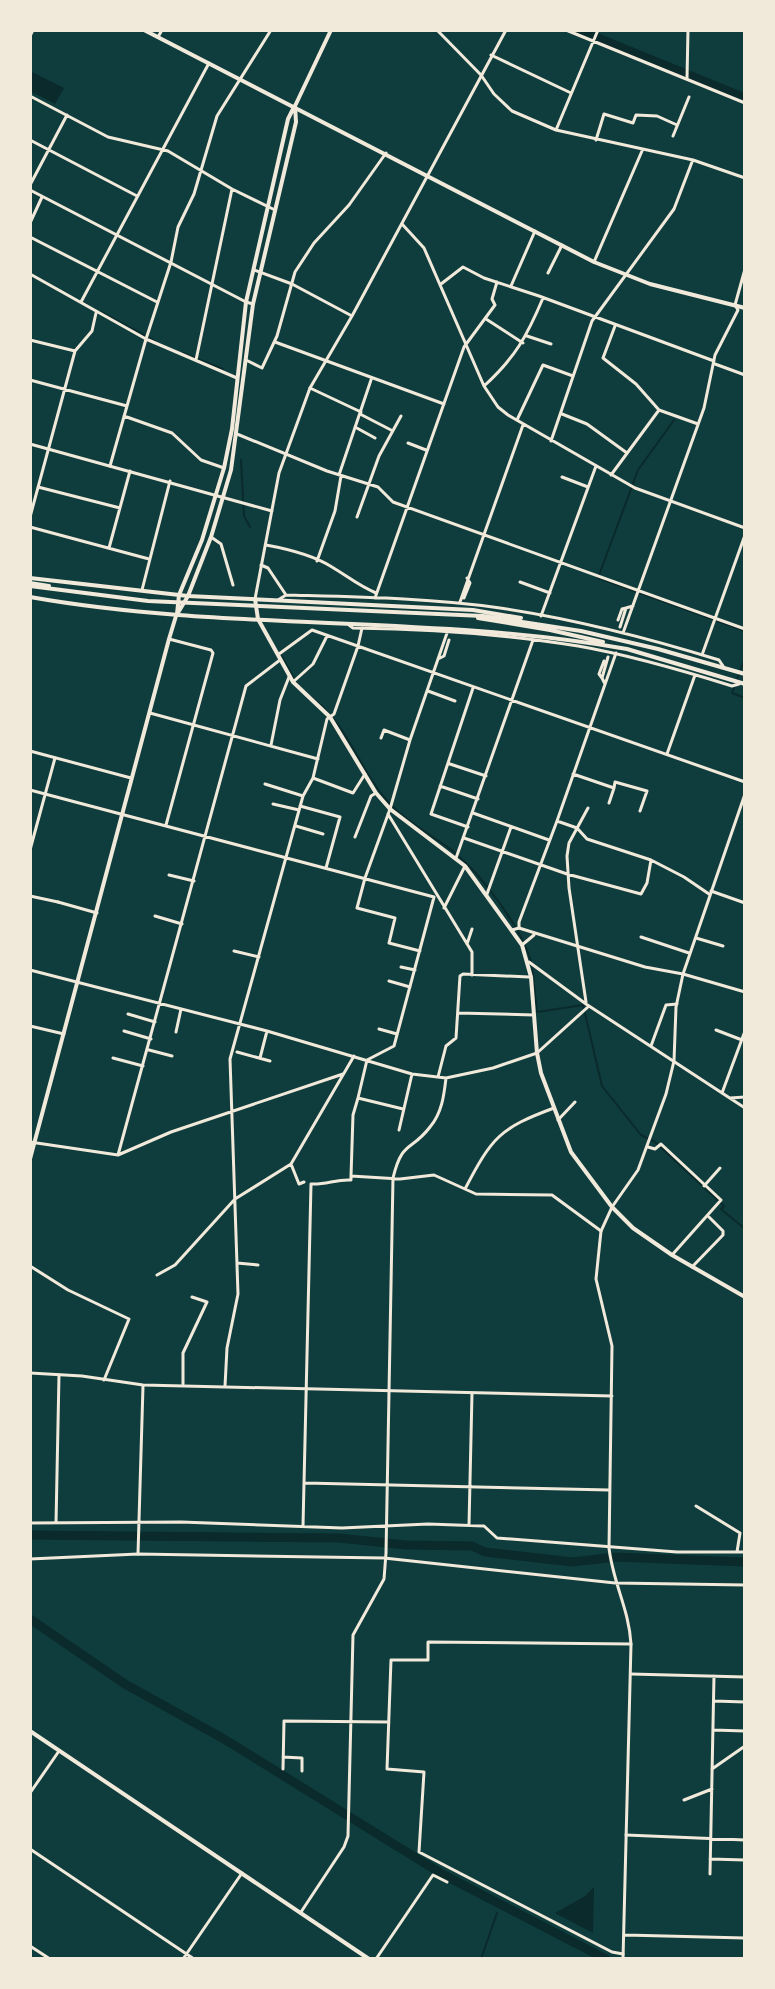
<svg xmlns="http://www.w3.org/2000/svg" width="775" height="1989" font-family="Manrope,sans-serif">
	<rect width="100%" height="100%" fill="#0f3d3e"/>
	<path fill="#0a2a2b" d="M30 71 64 88 55 104 30 91Z
		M594 1887 593 1933 555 1913 585 1896Z"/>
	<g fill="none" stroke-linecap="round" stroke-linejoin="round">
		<path stroke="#0a2a2b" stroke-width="2" d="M101 312 155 341
			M183 353 223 369
			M674 420 638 470 598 578 745 631
			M241 460 244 516 250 527
			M281 655 297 684
			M737 679 745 658
			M735 685 732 693 745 698
			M311 697C348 723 359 771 390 804 407 823 434 836 454 852 482 875 520 926 531 961
			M532 967 537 1012 583 1005 602 1086 641 1135 655 1142 724 1206 721 1209 745 1229
			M481 1959 497 1913"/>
		<path stroke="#0a2a2b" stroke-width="9" d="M578 30 745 98
			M30 1535 339 1538 406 1545 472 1546 485 1552 572 1562 616 1557 745 1562
			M30 1619 125 1684 224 1739 442 1874 606 1959"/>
		<path stroke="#f1e9da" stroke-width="3" d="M437 30 481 75 494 94 512 111 556 130 693 160 745 178
			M566 30 745 103
			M491 55 571 93
			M687 78 688 30
			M30 96 108 137 168 151 232 189 275 210
			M556 130 598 30
			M673 136 689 97
			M30 140 137 196
			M596 140 604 114 633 123 636 115 657 116 677 125
			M30 185 67 115
			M30 223 42 197
			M402 224 424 248 484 386 498 407 508 415 635 488 745 528
			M30 237 157 302
			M594 262 642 151
			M548 273 562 245
			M30 274 146 339 237 378
			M441 284 463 267 484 278 539 296 714 361
			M511 286 535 231
			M81 302 209 63
			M486 319 523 343
			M615 326 603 358 636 384 659 410 698 424
			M527 336 551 344
			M30 340 75 351
			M275 342 444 404
			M196 360 232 189
			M246 360 262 368 277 336 295 272 314 243 349 205 386 153
			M715 364 745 375
			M30 380 127 406
			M484 386C515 358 527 336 543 298
			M310 388 361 412
			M360 414 391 430
			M562 414 587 424 627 453
			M124 416 172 433 201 460 224 468
			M517 420 543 365 573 376
			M355 427 375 438
			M237 434 327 471 378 487 393 502 745 629
			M551 441 592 321 674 209 692 162
			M408 443 426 450
			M110 466 146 339 171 262 178 227 194 194 217 116 271 30
			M339 475 371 380
			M611 475 659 410
			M562 477 588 487
			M38 487 120 508
			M30 517 75 351 92 331 96 313
			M357 517 379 456 401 416
			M30 527 149 559
			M266 545C288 549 313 555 332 567 347 576 359 586 376 593
			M109 548 130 471
			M317 561 335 511 341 476
			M261 565 268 568 286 595
			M520 582 550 593
			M142 590 170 481
			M375 598 464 347 495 305 492 299 497 282
			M464 598 470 583 467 578
			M278 600 286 595C357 597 429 598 500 608 574 619 648 638 719 660L723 666
			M460 602 523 425
			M541 616 596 466
			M618 620 622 609 626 608
			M349 625 353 628C427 629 505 634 578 646 630 655 681 670 732 686L739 684
			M620 627 626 608 633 606
			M623 633 704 408 715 355 738 310 735 305 745 269
			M279 654 312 630 745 782
			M702 655 745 535
			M438 659 444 656 449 640
			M602 678 599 674 604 661
			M293 682 313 664 327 636
			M605 684 602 678 608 657
			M428 691 455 701
			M150 713 318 759
			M381 738 384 730 410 740
			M271 745 280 700 289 677
			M667 754 695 675
			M450 764 486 776
			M573 774 614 788 609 803
			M313 778 353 793 365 774
			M265 784 303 796
			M440 786 478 799
			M614 788 615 782 647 791 640 811
			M30 790 434 897 394 1046 367 1060
			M273 804 299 810
			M300 806 340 817 326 868
			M473 813 549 840
			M388 814 472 952V975
			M557 821 577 828 587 839 651 860 684 877 709 894
			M166 825 213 653 211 650 169 639
			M296 826 323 834
			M468 827 431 814 473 688
			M355 837 371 796 376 793
			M464 838 567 874 641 894 647 883 651 860
			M30 850 55 758
			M456 858 533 640
			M169 875 194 881
			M711 891 745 903
			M487 894 511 827
			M58 902 97 913
			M444 908 465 866
			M155 916 182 924
			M519 928V922L557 821 616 653
			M641 937 689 953
			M696 938 723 946
			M467 944 472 929
			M522 945 534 935
			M234 951 259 957
			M420 951 389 943 395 918 357 908 365 878 390 809 410 740 447 633
			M529 962 586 1004 745 1108
			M401 967 415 970
			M30 970 267 1031 412 1074 446 1078 493 1068 537 1053 589 1006
			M389 981 410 987
			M586 1002 569 888 567 856 569 843 588 808
			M458 1013 534 1015
			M128 1014 155 1022
			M379 1029 397 1034
			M716 1030 742 1040
			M124 1031 151 1039
			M176 1032 181 1009
			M651 1046 666 1005 677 1004
			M149 1050 172 1056
			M237 1052 270 1061
			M113 1058 143 1066
			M260 1058 267 1031
			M367 1060 358 1098 403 1109
			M438 1077 446 1046 456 1038 460 976 463 974 529 977
			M722 1093 745 1031
			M358 1098 353 1115 351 1176 400 1179 434 1175 476 1194 552 1195 601 1231
			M730 1098 745 1097
			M558 1120 575 1102
			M399 1130 412 1074
			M30 1142 118 1155 171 1132 343 1074
			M648 1147 655 1149 661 1144 721 1200 672 1255
			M118 1155 246 686 280 660
			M291 1164 299 1184 304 1182
			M704 1186 720 1168
			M465 1189C492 1137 500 1128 554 1108
			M237 1263 258 1265
			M30 1266 68 1290 129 1319 104 1380
			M692 1267 723 1235V1231L709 1217
			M157 1275 175 1265 235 1199 291 1164 354 1056
			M183 1384V1353L207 1302 192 1297
			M225 1386 227 1348 238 1294 230 1059 303 796 313 778 327 719 334 714 358 646 362 628
			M305 1483 609 1490
			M696 1506 740 1533 737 1552
			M30 1523 181 1522 342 1528 428 1524 484 1526 497 1538 677 1552H745
			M56 1523 59 1375
			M469 1525 472 1393
			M303 1526 311 1184C326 1185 336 1179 351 1180V1176
			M138 1554 143 1386
			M631 1674 745 1677
			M714 1701 745 1702
			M713 1730 745 1731
			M283 1757 302 1758V1771
			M283 1769 284 1721 389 1722
			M712 1769 745 1746
			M684 1800 712 1789
			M626 1835 745 1840
			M30 1849 194 1959
			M710 1859 745 1860
			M710 1874 714 1676
			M301 1912 344 1847 348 1836 353 1635 384 1579 386 1553 393 1178C402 1140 411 1152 430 1127 442 1113 444 1095 446 1078
			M30 1946 50 1959
			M623 1954 612 1952 419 1852 424 1772 387 1769 391 1660H428V1642L631 1644
			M183 1959 242 1873
			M376 1959 433 1875 447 1882"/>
		<path stroke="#f1e9da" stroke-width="3" d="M30 36 33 30
			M158 37 162 30
			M30 190 246 302 253 304
			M254 270 292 284 352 316
			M30 444 272 511
			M211 537 221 544 233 585
			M255 599 279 473 310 388 352 316 506 30
			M30 751 131 778
			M30 896 58 902
			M512 930 519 928 645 967 683 974 745 992
			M30 1026 64 1034
			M30 1373 82 1376 143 1385 612 1396
			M30 1559 138 1554 384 1558 615 1583 745 1585
			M30 1793 59 1751
			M625 1935 745 1938
			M623 1959 631 1644C629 1609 613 1583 609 1548L612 1346 596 1279 601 1231 612 1207 638 1170 666 1094 674 1061 676 1007 683 974 745 794"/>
		<path stroke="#f1e9da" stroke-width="4" d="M255 599 258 619 293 682 330 717 376 793 390 809 465 866 522 945 531 977 537 1053 541 1073 571 1152 612 1207 633 1228 672 1255 745 1297
			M177 614 179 595 202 540 224 468 232 429 246 302 288 119 294 107
			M30 1159 169 639 176 616 188 596 211 537 231 470 253 304 296 122 295 106
			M30 1731 369 1959"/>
		<path stroke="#f1e9da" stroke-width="4" d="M295 106 331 30"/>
		<path stroke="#f1e9da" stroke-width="4" d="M144 30 594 262 650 284 745 308
			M30 578 188 596 473 610 521 618
			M30 583 49 586
			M30 586 148 601 483 616 581 631 658 649 745 674
			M30 597C227 632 429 614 627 649
			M478 618 550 630 603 642
			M627 649 745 684"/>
	</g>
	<rect width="775" height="1989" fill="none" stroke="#f1e9da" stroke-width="64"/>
</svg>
